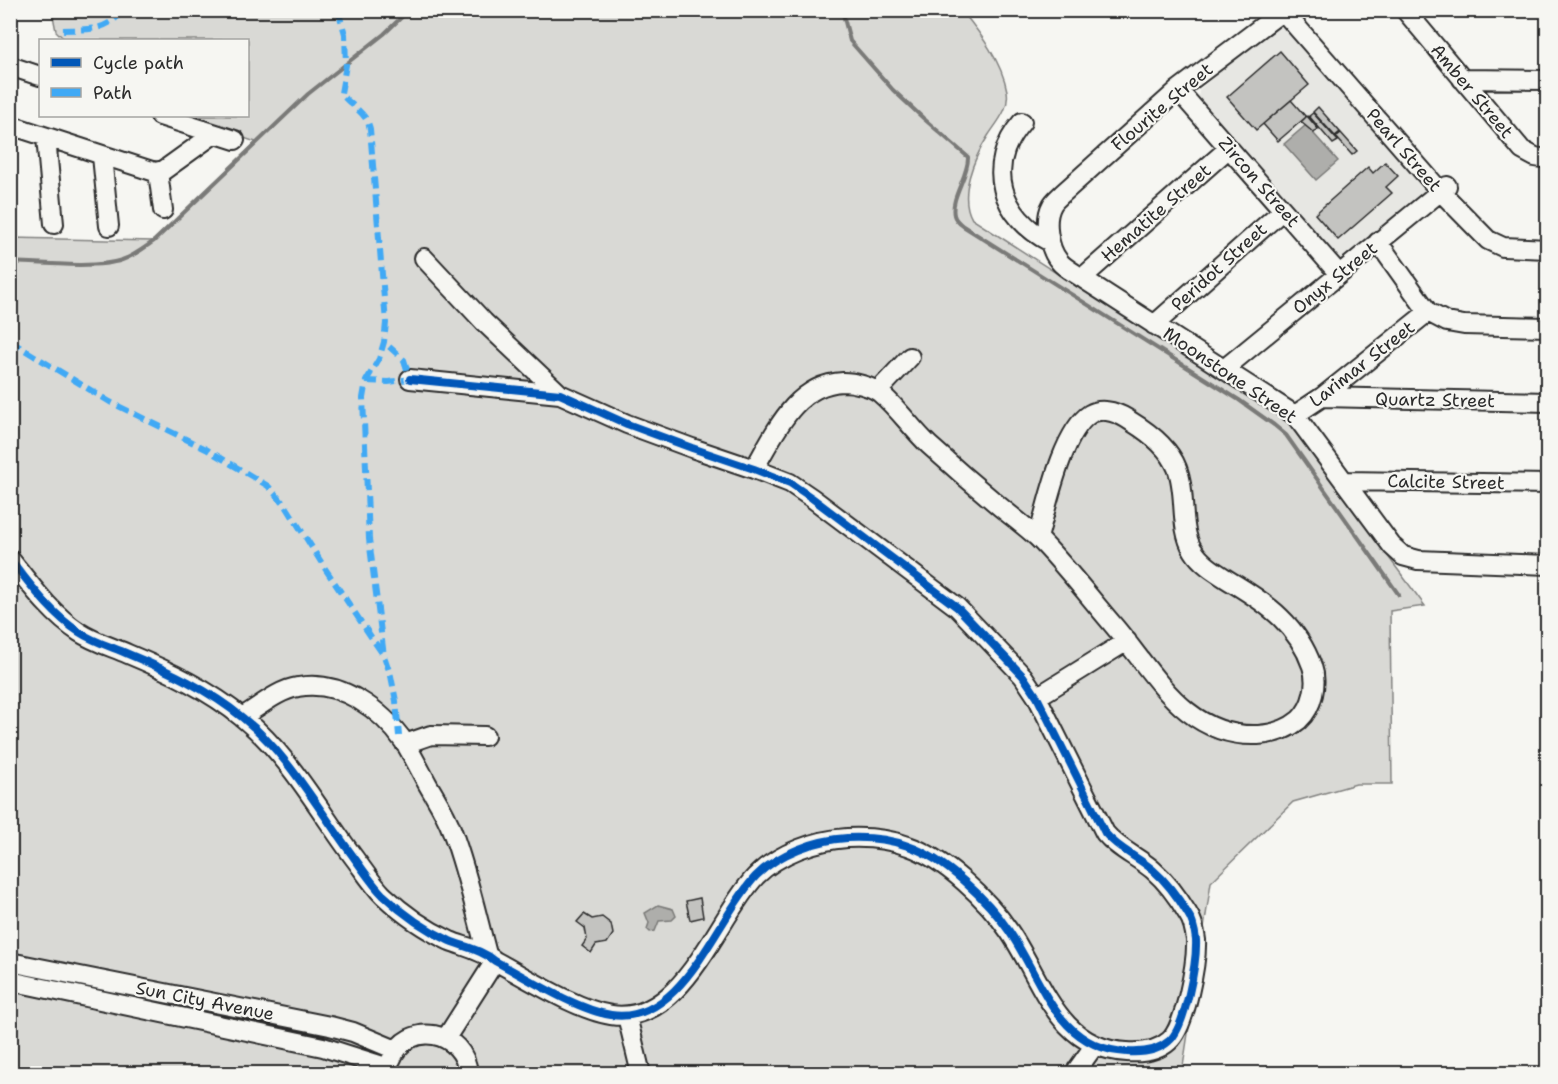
<svg xmlns="http://www.w3.org/2000/svg" width="1558" height="1084" font-family="'Shantell Sans',sans-serif">
	<rect width="100%" height="100%" fill="#f6f6f2"/>
	<filter id="ink" filterUnits="userSpaceOnUse"><feTurbulence type="fractalNoise" baseFrequency=".0167" numOctaves="2"/><feDisplacementMap in="SourceGraphic" scale="12" xChannelSelector="R" yChannelSelector="G"/><feConvolveMatrix kernelMatrix="1 2 1 2 8 2 1 2 1" color-interpolation-filters="sRGB"/></filter>
	<g filter="url(#ink)">
		<path fill="#e7e7e3" d="M1282 26 1426 191 1346 260 1335 259 1198 101 1199 90 1234 59Z"/>
		<path fill="#d9d9d5" stroke="#828280" stroke-width="1.5" d="M52 11H962C980 33 1002 62 1007 91 1010 109 997 122 988 136 974 158 958 195 972 219L1287 421 1425 606 1390 611 1392 784H1356L1293 802 1211 882 1182 1073 11 1074V238L154 241 256 142 179 116H248V40H65L56 31Z"/>
		<path fill="#aeaeab" stroke="#7a7a78" stroke-width="1.5" d="M1306 125 1338 161 1316 180 1284 144Z
			M658 905 673 909 676 916 672 920 659 921 655 931 650 932 647 929 649 923 645 913Z"/>
		<g fill="none" stroke-linecap="round" stroke-linejoin="round">
			<path stroke="#7a7a78" stroke-width="4" d="M842 10 850 41 893 90 923 118 968 157C969 175 950 198 954 215 955 220 959 223 963 226L1239 400 1274 425 1286 435 1399 595
				M10 262C40 263 96 269 122 260 134 256 144 248 154 241L308 94 384 34 409 10"/>
		</g>
		<path fill="#c3c3c0" stroke="#2b2b2b" stroke-width="1.5" d="M1280 51 1309 85 1256 130 1227 97Z
			M1291 100 1306 117 1278 141 1263 124Z
			M1318 107 1340 132 1335 136 1313 112Z
			M1313 113 1338 141 1333 144 1309 116Z
			M1307 116 1318 129 1314 133 1301 122Z
			M1341 133 1357 151 1352 155 1336 137Z
			M1385 162 1398 176 1386 187 1392 193 1338 240 1315 214 1368 167 1373 173Z
			M700 898 703 917 690 920 686 901Z
			M584 914 592 919 602 917 611 924 613 934 607 943 596 945 591 953 582 946 587 939 585 928 577 922Z"/>
		<g fill="none" stroke-linecap="round" stroke-linejoin="round">
			<defs>
				<path id="minor" d="M1282 10 1440 191 1488 240 1503 247 1548 249
					M1284 10 1178 90 1062 194C1059 197 1054 201 1052 205 1044 219 1048 248 1059 261 1064 268 1075 273 1082 278L1295 415 1392 546 1403 556 1418 560 1548 565
					M1405 10 1522 150 1535 157 1548 159
					M10 66 40 76
					M1462 79 1548 80
					M1178 90 1339 274
					M160 116 235 140
					M1022 122C984 166 1001 217 1050 242
					M10 125 155 172 164 170 214 134
					M46 137 54 224
					M102 156 109 226
					M158 172 163 210
					M1378 242 1428 312 1447 322 1464 325 1548 327
					M424 258 484 322 560 394
					M1082 278 1229 148
					M1154 325 1283 210
					M1224 369 1447 186
					M878 391 910 357
					M1322 397 1548 402
					M1295 415 1322 397 1428 312
					M754 469C775 433 795 384 843 382 853 382 871 386 880 393 898 408 912 429 929 445 951 465 974 485 998 505 1011 516 1025 526 1038 538 1065 565 1089 597 1114 626 1155 674 1186 738 1258 735 1274 734 1287 730 1299 720 1313 707 1318 683 1312 666 1298 626 1268 604 1233 583 1219 574 1202 565 1193 550 1179 528 1187 493 1177 468 1169 448 1150 433 1132 422 1121 414 1103 406 1090 414 1062 432 1047 506 1038 538
					M1344 481 1548 484
					M10 559C30 584 51 614 79 632 94 642 112 647 128 654 169 671 209 690 243 718 290 756 319 811 355 859 364 871 373 885 383 895 402 913 426 930 450 941 465 947 482 950 495 961 527 978 577 1010 611 1015 683 1026 716 918 756 876 779 853 816 840 847 838 868 837 889 839 908 846 944 858 988 900 1009 931 1042 979 1057 1049 1127 1052 1141 1053 1158 1051 1169 1041 1185 1028 1197 962 1196 940 1195 932 1193 921 1188 914 1179 899 1167 882 1153 870 1138 857 1118 849 1105 833L1037 697 1023 676 957 607 812 498 790 483 754 469 692 448 627 424 560 394 410 379
					M1037 697 1127 641
					M242 717C259 707 278 690 298 687 340 679 382 710 405 743 413 756 420 770 427 783 436 799 446 814 452 831 467 871 476 913 487 954
					M405 744 431 735 485 736
					M10 962 330 1026 353 1032 396 1050
					M10 981 323 1047 389 1068
					M627 1016 641 1074
					M446 1038 495 961
					M391 1060C407 1019 465 1030 468 1074
					M1074 1074 1094 1046"/>
			</defs>
			<use href="#minor" stroke="#2b2b2b" stroke-width="22"/>
			<use href="#minor" stroke="#f6f6f2" stroke-width="18"/>
			<path stroke="#3fa9f5" stroke-width="6" stroke-dasharray="12 6" stroke-linecap="butt" d="M338 10 345 34 346 65 341 93C351 107 366 111 370 129L386 323 384 342 379 359 366 381 363 398 369 539 384 656
				M63 30C90 29 105 32 124 10
				M10 341 110 402 206 449 268 486 286 506 326 570 384 656 391 676 396 701 399 736
				M366 381 388 382 410 379 404 360 384 342"/>
			<defs>
				<path id="cycleway" d="M10 559C30 584 51 614 79 632 94 642 112 647 128 654 169 671 209 690 243 718 290 756 319 811 355 859 364 871 373 885 383 895 402 913 426 930 450 941 465 947 482 950 495 961 527 978 577 1010 611 1015 683 1026 716 918 756 876 779 853 816 840 847 838 868 837 889 839 908 846 944 858 988 900 1009 931 1042 979 1057 1049 1127 1052 1141 1053 1158 1051 1169 1041 1185 1028 1197 962 1196 940 1195 932 1193 921 1188 914 1179 899 1167 882 1153 870 1138 857 1118 849 1105 833L1037 697 1023 676 957 607 812 498 790 483 754 469 692 448 627 424 560 394 410 379"/>
			</defs>
			<use href="#cycleway" stroke="#f6f6f2" stroke-width="11"/>
			<use href="#cycleway" stroke="#0057b8" stroke-width="8"/>
		</g>
	</g>
	<g text-anchor="middle" stroke-width="4.5" stroke-linejoin="round" paint-order="stroke">
		<g font-size="18" fill="#2b2b2b" stroke="#f6f6f2">
			<text transform="translate(1472 91) rotate(50)" y="6">Amber Street</text>
			<text transform="translate(1162 107) rotate(-40)" y="6">Flourite Street</text>
			<text transform="translate(1404 150) rotate(49)" y="6">Pearl Street</text>
			<text transform="translate(1259 182) rotate(49)" y="6">Zircon Street</text>
			<text transform="translate(1156 213) rotate(-41)" y="6">Hematite Street</text>
			<text transform="translate(1219 267) rotate(-42)" y="6">Peridot Street</text>
			<text transform="translate(1335 278) rotate(-39)" y="6">Onyx Street</text>
			<text transform="translate(1362 364) rotate(-38)" y="6">Larimar Street</text>
			<text transform="translate(1230 375) rotate(34)" y="6">Moonstone Street</text>
			<text transform="translate(1435 400) rotate(1)" y="6">Quartz Street</text>
			<text transform="translate(1446 482) rotate(1)" y="6">Calcite Street</text>
			<text transform="translate(205 1001) rotate(11)" y="6">Sun City Avenue</text>
		</g>
	</g>
	<rect width="1558" height="1084" fill="none" stroke="#f6f6f2" stroke-width="36"/>
	<rect x="18" y="18" width="1522" height="1048" fill="none" stroke="#2b2b2b" stroke-width="2" filter="url(#ink)"/>
	<rect x="39" y="39" width="210" height="78" fill="#f6f6f2" stroke="#a5a5a2" stroke-width="1.5"/>
	<rect x="51" y="58" width="30" height="9" fill="#0057b8" stroke="#a5a5a2" stroke-width="1.5"/>
	<text x="93" y="69" font-size="18" fill="#2b2b2b">Cycle path</text>
	<rect x="51" y="88" width="30" height="9" fill="#3fa9f5" stroke="#a5a5a2" stroke-width="1.5"/>
	<text x="93" y="99" font-size="18" fill="#2b2b2b">Path</text>
</svg>
